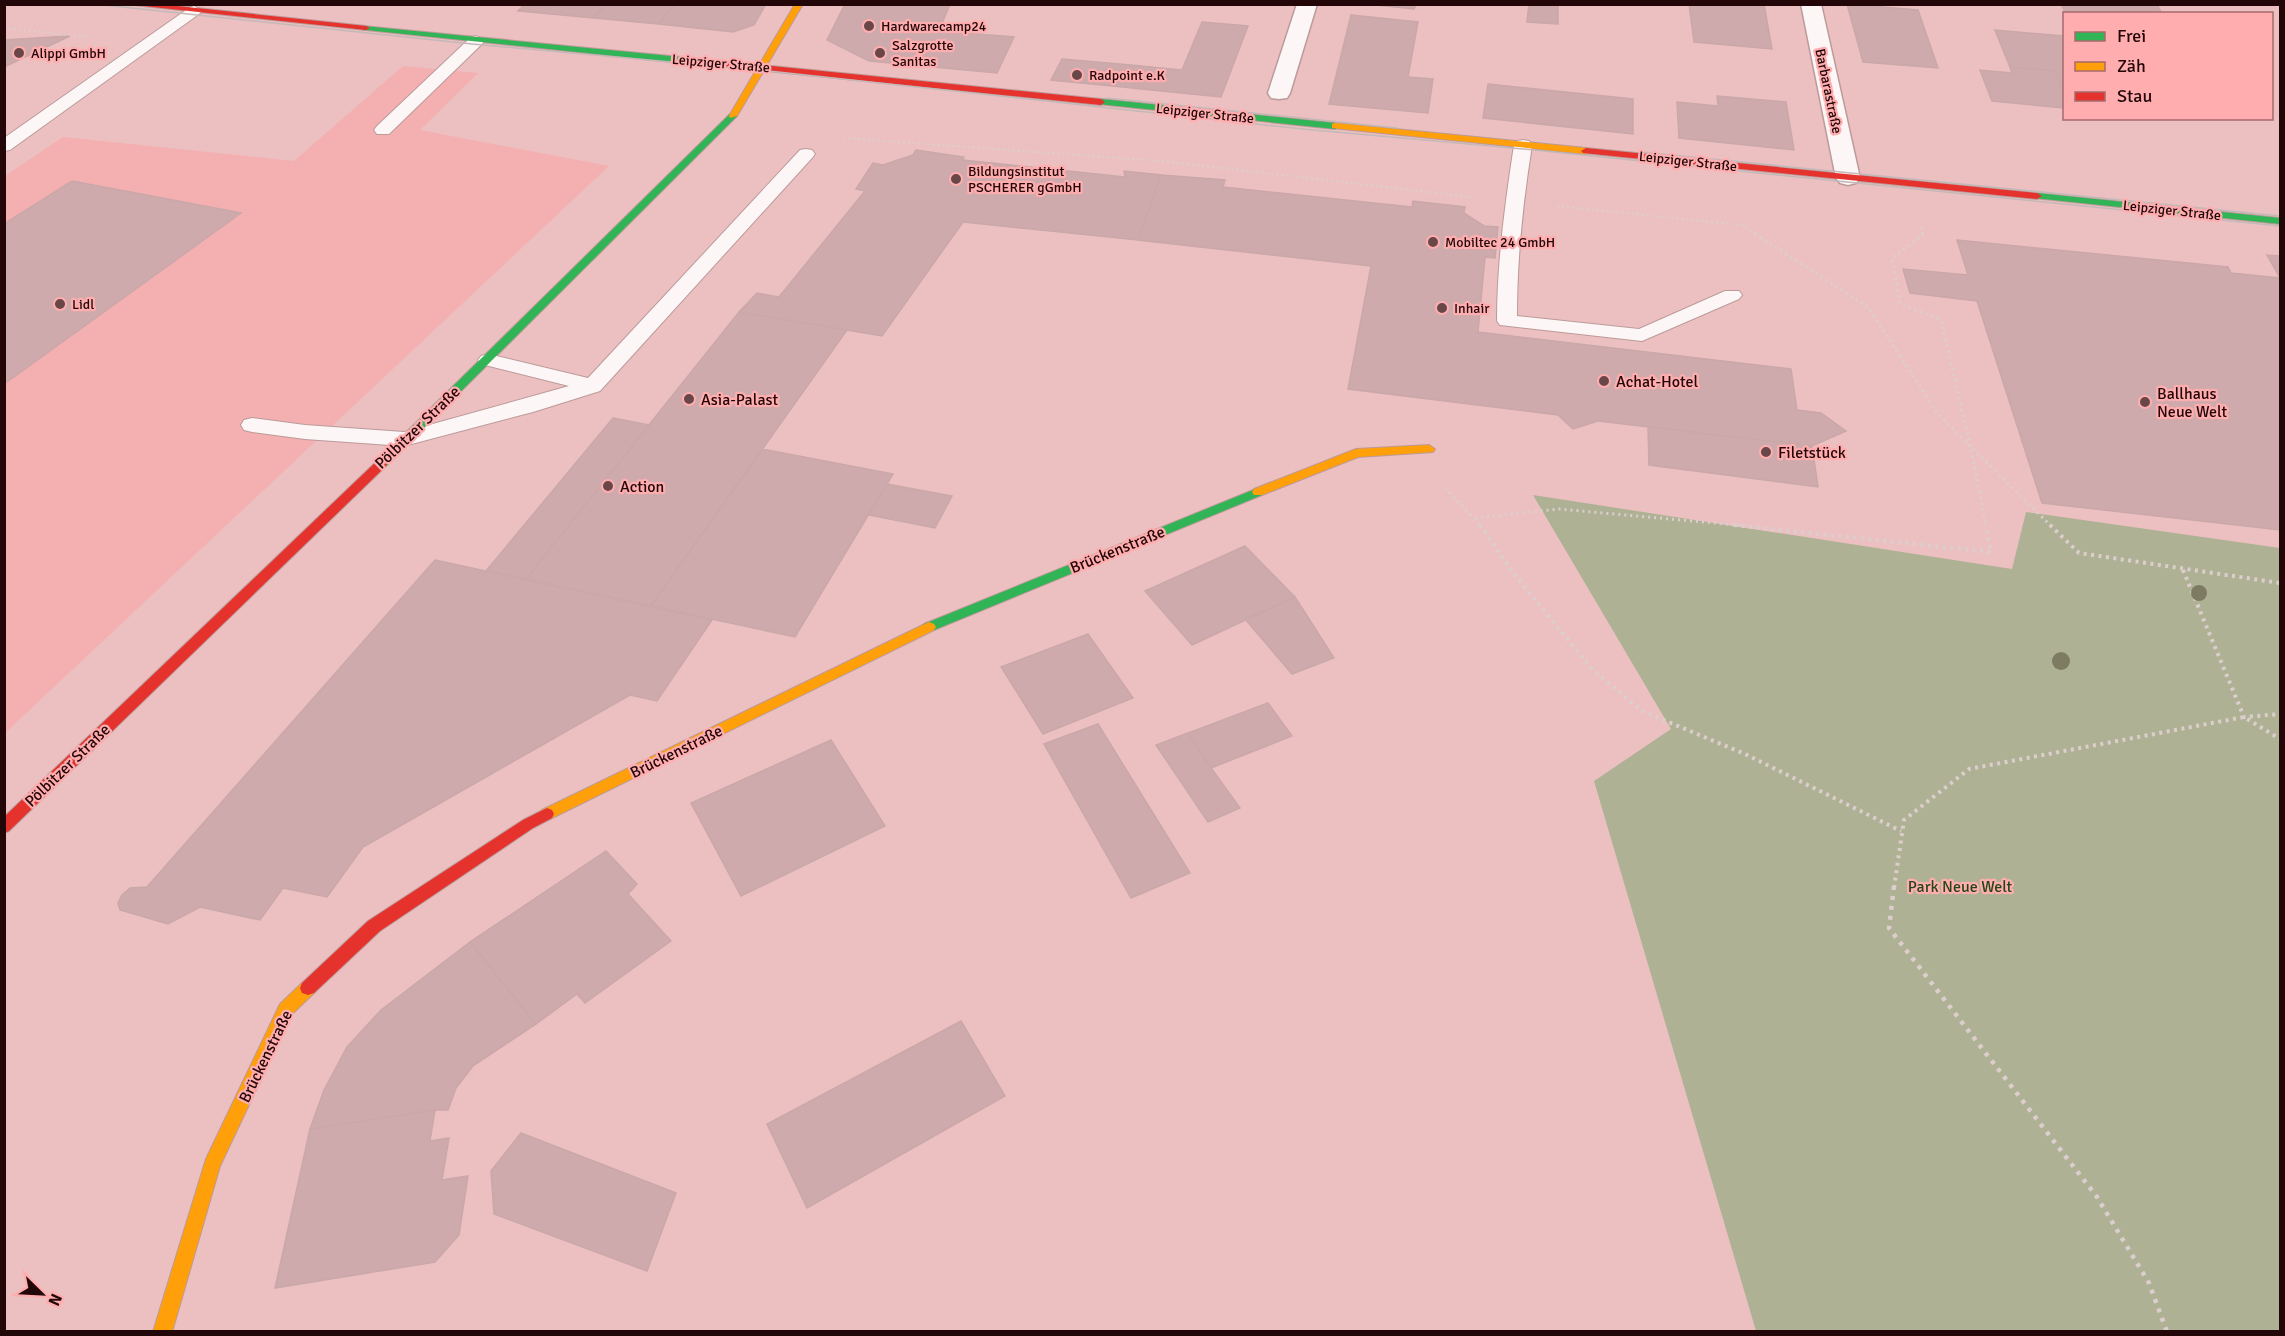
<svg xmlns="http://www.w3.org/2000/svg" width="2285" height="1336" font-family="Signika,sans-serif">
	<rect width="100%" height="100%" fill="#ecc0c0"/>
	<path fill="#f4afb1" d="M403 66 478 73 420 130 609 166 5 733V176L63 137 294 161Z"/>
	<path fill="#afb194" d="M1533 495 2012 569 2026 512 2280 548V1331H1756L1594 781 1671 729Z"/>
	<path fill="#cfaaac" stroke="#caa7a8" stroke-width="1.5" d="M525 4H607L593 18 518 11Z
		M607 4H676L658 24 593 18Z
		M676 4H766L754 25 733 32 658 24Z
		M845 4H950L939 31 1014 37 997 73 869 61 827 40Z
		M1366 4H1416L1414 9Z
		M1529 4H1558V24L1527 22Z
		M1689 4H1764L1772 49 1694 42Z
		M1847 4 1918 10 1938 68 1863 62Z
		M2061 4H2157L2162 14H2066Z
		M1351 15 1418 22 1408 77 1433 79 1428 113 1329 104Z
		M1202 22 1248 26 1221 97 1132 88 1141 66 1182 70Z
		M1995 30 2064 36V92L2055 71 2010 67Z
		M70 36 4 67V40Z
		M1062 59 1141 66 1132 88 1051 80Z
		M2010 67 2055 71 2064 92V108L1992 101 1980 70 2012 73Z
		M1488 84 1633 99V134L1483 118Z
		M1717 96 1786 102 1794 150 1679 138 1677 102 1718 106Z
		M916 150 964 157 963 160 1125 177 1124 171 1161 175 1138 240 963 222 882 336 739 312 757 293 779 297 865 191 856 189 873 163 883 165 913 155Z
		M1161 175 1225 180 1223 187 1412 207 1413 201 1465 207 1464 213 1484 226 1498 227 1495 258 1485 257 1478 332 1791 369 1797 410 1821 413 1846 431 1812 446 1598 421 1573 429 1558 415 1348 389 1371 266 1138 240Z
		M72 181 241 213 4 384V224Z
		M1957 240 2228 267 2231 273 2280 278 2267 255 2280 256V530L2042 503 1977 301 1910 293 1903 269 1968 275Z
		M739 312 847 330 651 606 526 579Z
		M613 418 649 425 526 579 486 571Z
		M1648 427 1812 446 1818 487 1649 465Z
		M762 449 893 474 795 637 651 606Z
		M887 484 952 496 935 528 869 515Z
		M1245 546 1295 597 1192 645 1145 591Z
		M435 560 712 620 657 701 630 695 363 847 327 897 283 888 260 920 200 907 168 924 120 910 118 903 122 895 130 888 147 887Z
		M1295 597 1334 658 1292 674 1245 619Z
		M1088 634 1133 698 1043 734 1001 667Z
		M1268 703 1292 736 1211 768 1188 733Z
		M1098 724 1190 873 1131 898 1044 744Z
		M1188 733 1211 768 1240 808 1208 822 1156 745Z
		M831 740 885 826 741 896 691 803Z
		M606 851 637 884 628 894 671 941 585 1003 577 994 536 1024 470 942Z
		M470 942 536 1024 473 1066 456 1088 448 1110H435L310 1129 324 1090 347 1047 381 1010Z
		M961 1021 1005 1096 807 1208 767 1124Z
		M435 1110 430 1141 449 1138 442 1180 468 1176 459 1235 435 1262 275 1288 310 1129Z
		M521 1133 676 1193 647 1271 494 1214 491 1171Z"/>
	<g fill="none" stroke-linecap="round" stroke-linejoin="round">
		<defs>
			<path id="lane" d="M194 6 202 11 199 14 10 150 4 151V138L189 8Z
				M476 36 484 41 482 44 389 134H377L374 130 377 126 470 38Z
				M1523 140 1529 141 1532 145C1523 202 1517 258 1517 316L1639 329 1725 291H1739L1742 295 1739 299 1642 341 1500 325 1497 321C1497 262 1505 204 1514 145L1517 141Z
				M806 149 812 150 815 154 812 158 600 391 533 412 404 446 305 439 252 432 244 430 241 425 244 420 252 418 305 425 404 432 569 386 481 364 478 360 481 356 488 354 588 378 800 150Z"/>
			<path id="street" d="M1297 4H1317L1290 93 1287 98 1279 99 1271 98 1268 93Z
				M1801 4H1821L1860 178 1856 183 1848 185 1840 183 1836 178Z"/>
			<path id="fast" d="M363 26 691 58 695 61 691 64 366 30H363Z
				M1101 99 1335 123 1340 126 1335 129 1098 104 1097 102Z
				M730 114 737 116 385 467H377L375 464 377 461Z
				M2037 193 2280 218V224L2034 198 2032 196Z
				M1258 488 1262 489 1264 492 1262 495 934 630H924L922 627 924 624Z"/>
			<path id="slow" d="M795 4H803L737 116 730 118 729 116Z
				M1335 123 1586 148 1591 151 1586 154 1332 128V124Z
				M1429 445 1435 449 1433 452 1358 457 1262 495H1254L1252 492 1254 489 1356 449Z
				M929 622 934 624 936 627 934 630 552 818 547 820 542 818 540 814 542 810Z
				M308 981 314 983 316 988 314 993 292 1014 220 1166 172 1332H153L206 1159 280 1004 302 983Z"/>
			<path id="jam" d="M125 4H158L366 26 370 28 366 30Z
				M691 58 1101 99 1105 102 1101 105 688 63V59Z
				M1586 148 2037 193 2042 196 2037 199 1583 153 1581 151Z
				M381 460 385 461 387 464 385 467 9 831 4 833V817L377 461Z
				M547 808 552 810 554 814 552 818 533 828 380 931 314 993 308 995 302 993 300 988 302 983 368 921 523 820Z"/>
		</defs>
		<use href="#lane" stroke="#bc9a9a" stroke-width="2"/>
		<use href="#street" stroke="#bc9a9a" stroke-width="3"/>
		<use href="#fast" stroke="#bc9a9a" stroke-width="2"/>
		<use href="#slow" stroke="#bc9a9a" stroke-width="2"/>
		<use href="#jam" stroke="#bc9a9a" stroke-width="2"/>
		<path stroke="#ddcece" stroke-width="2" stroke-dasharray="2 3" stroke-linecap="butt" d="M4 28 89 37
			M843 138 1161 161 1472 197
			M1557 206 1742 225 1758 235
			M1922 227V235"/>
		<path stroke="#ddcece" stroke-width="3" stroke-dasharray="2 4" stroke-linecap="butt" d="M1755 234 1868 307 1937 413 2051 526
			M1924 234 1892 258 1900 304 1941 320 1971 449 1986 526
			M1445 488 1481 526
			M1475 518 1559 509 1748 526"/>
		<path stroke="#ddcece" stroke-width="4" stroke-dasharray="3 4.5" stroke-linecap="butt" d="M1480 525 1514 574 1592 669 1642 711 1745 754 1901 831
			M1734 525 1991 552 1986 525
			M2050 525 2079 553 2280 583
			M2183 570 2244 717 2280 714
			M1894 888 1904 820 1969 769 2244 717 2280 739"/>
		<path stroke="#ddcece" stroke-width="4.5" stroke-dasharray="4 6" stroke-linecap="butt" d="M1894 886 1889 928 2097 1197 2149 1283 2167 1332"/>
		<use href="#lane" fill="#fcf6f6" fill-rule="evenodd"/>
		<use href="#street" fill="#fcf6f6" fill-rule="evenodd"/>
		<use href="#fast" fill="#30b455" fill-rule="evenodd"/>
		<use href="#slow" fill="#ff9f0a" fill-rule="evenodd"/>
		<use href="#jam" fill="#e5322d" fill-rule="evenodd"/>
		<path stroke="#c4b8b8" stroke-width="1.5" d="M94 4 472 44 760 70 1303 129 1523 149 2280 226
			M1107 98 1397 128
			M1642 152 2280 216"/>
	</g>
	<g fill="#7d7c62">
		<circle cx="2199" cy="593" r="8"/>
		<circle cx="2061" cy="661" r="9"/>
	</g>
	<g fill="#694748" stroke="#ffadaf" stroke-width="2">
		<circle cx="869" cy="26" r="6"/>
		<circle cx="19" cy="53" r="6"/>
		<circle cx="880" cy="53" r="6"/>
		<circle cx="1077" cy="75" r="6"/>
		<circle cx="956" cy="179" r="6"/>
		<circle cx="1433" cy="242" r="6"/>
		<circle cx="60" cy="304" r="6"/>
		<circle cx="1442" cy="308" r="6"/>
		<circle cx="1604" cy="381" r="6"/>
		<circle cx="689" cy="399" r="6"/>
		<circle cx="2145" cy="402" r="6"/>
		<circle cx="1766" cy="452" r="6"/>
		<circle cx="608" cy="486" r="6"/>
	</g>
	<g text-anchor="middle" stroke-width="4.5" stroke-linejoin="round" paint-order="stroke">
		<g font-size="14" fill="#220608" stroke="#ffadaf" text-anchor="start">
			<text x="881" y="31">Hardwarecamp24</text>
			<text x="892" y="50">Salzgrotte<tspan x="892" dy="16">Sanitas</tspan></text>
			<text x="31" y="58">Alippi GmbH</text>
			<text x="1089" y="80">Radpoint e.K</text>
			<text x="968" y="176">Bildungsinstitut<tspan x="968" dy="16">PSCHERER gGmbH</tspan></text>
			<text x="1445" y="247">Mobiltec 24 GmbH</text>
			<text x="72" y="309">Lidl</text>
			<text x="1454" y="313">Inhair</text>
		</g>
		<g font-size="14" fill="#220608" stroke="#ffadaf">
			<text transform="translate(721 63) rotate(5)" y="5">Leipziger Straße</text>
			<text transform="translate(1829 91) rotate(78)" y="5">Barbarastraße</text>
			<text transform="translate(1205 113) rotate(6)" y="5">Leipziger Straße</text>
			<text transform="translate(1688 161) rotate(6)" y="5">Leipziger Straße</text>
			<text transform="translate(2172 210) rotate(6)" y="5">Leipziger Straße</text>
		</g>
		<g font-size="16" fill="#220608" stroke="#ffadaf" text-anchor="start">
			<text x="1616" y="387">Achat-Hotel</text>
			<text x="2157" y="399">Ballhaus<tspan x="2157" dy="18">Neue Welt</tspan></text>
			<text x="701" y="405">Asia-Palast</text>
			<text x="1778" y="458">Filetstück</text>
			<text x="620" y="492">Action</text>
		</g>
		<g font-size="16" fill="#220608" stroke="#ffadaf">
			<text transform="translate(417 427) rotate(-44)" y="6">Pölbitzer Straße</text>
			<text transform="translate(1117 549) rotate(-22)" y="6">Brückenstraße</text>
			<text transform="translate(676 751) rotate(-26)" y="6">Brückenstraße</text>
			<text transform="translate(67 765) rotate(-44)" y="6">Pölbitzer Straße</text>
			<text transform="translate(265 1056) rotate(-64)" y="6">Brückenstraße</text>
		</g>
		<g font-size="16" fill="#234516" stroke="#ffadaf">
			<text x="1960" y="892">Park Neue Welt</text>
		</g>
	</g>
	<rect width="2285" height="1336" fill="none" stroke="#220608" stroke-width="12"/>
	<rect x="2063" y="12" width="210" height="108" fill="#ffadaf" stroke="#a76a6c" stroke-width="1.5"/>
	<rect x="2075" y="32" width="30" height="9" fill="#30b455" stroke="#a76a6c" stroke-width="1.5"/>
	<text x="2117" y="42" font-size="18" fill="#220608">Frei</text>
	<rect x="2075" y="62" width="30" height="9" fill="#ff9f0a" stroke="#a76a6c" stroke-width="1.5"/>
	<text x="2117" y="72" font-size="18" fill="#220608">Zäh</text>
	<rect x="2075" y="92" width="30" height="9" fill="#e5322d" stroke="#a76a6c" stroke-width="1.5"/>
	<text x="2117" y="102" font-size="18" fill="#220608">Stau</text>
	<g transform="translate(42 1294) rotate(114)" stroke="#ffadaf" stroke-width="4.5" paint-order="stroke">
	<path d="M0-4.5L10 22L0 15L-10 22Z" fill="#220608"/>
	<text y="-9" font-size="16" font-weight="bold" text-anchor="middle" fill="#220608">N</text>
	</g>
</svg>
